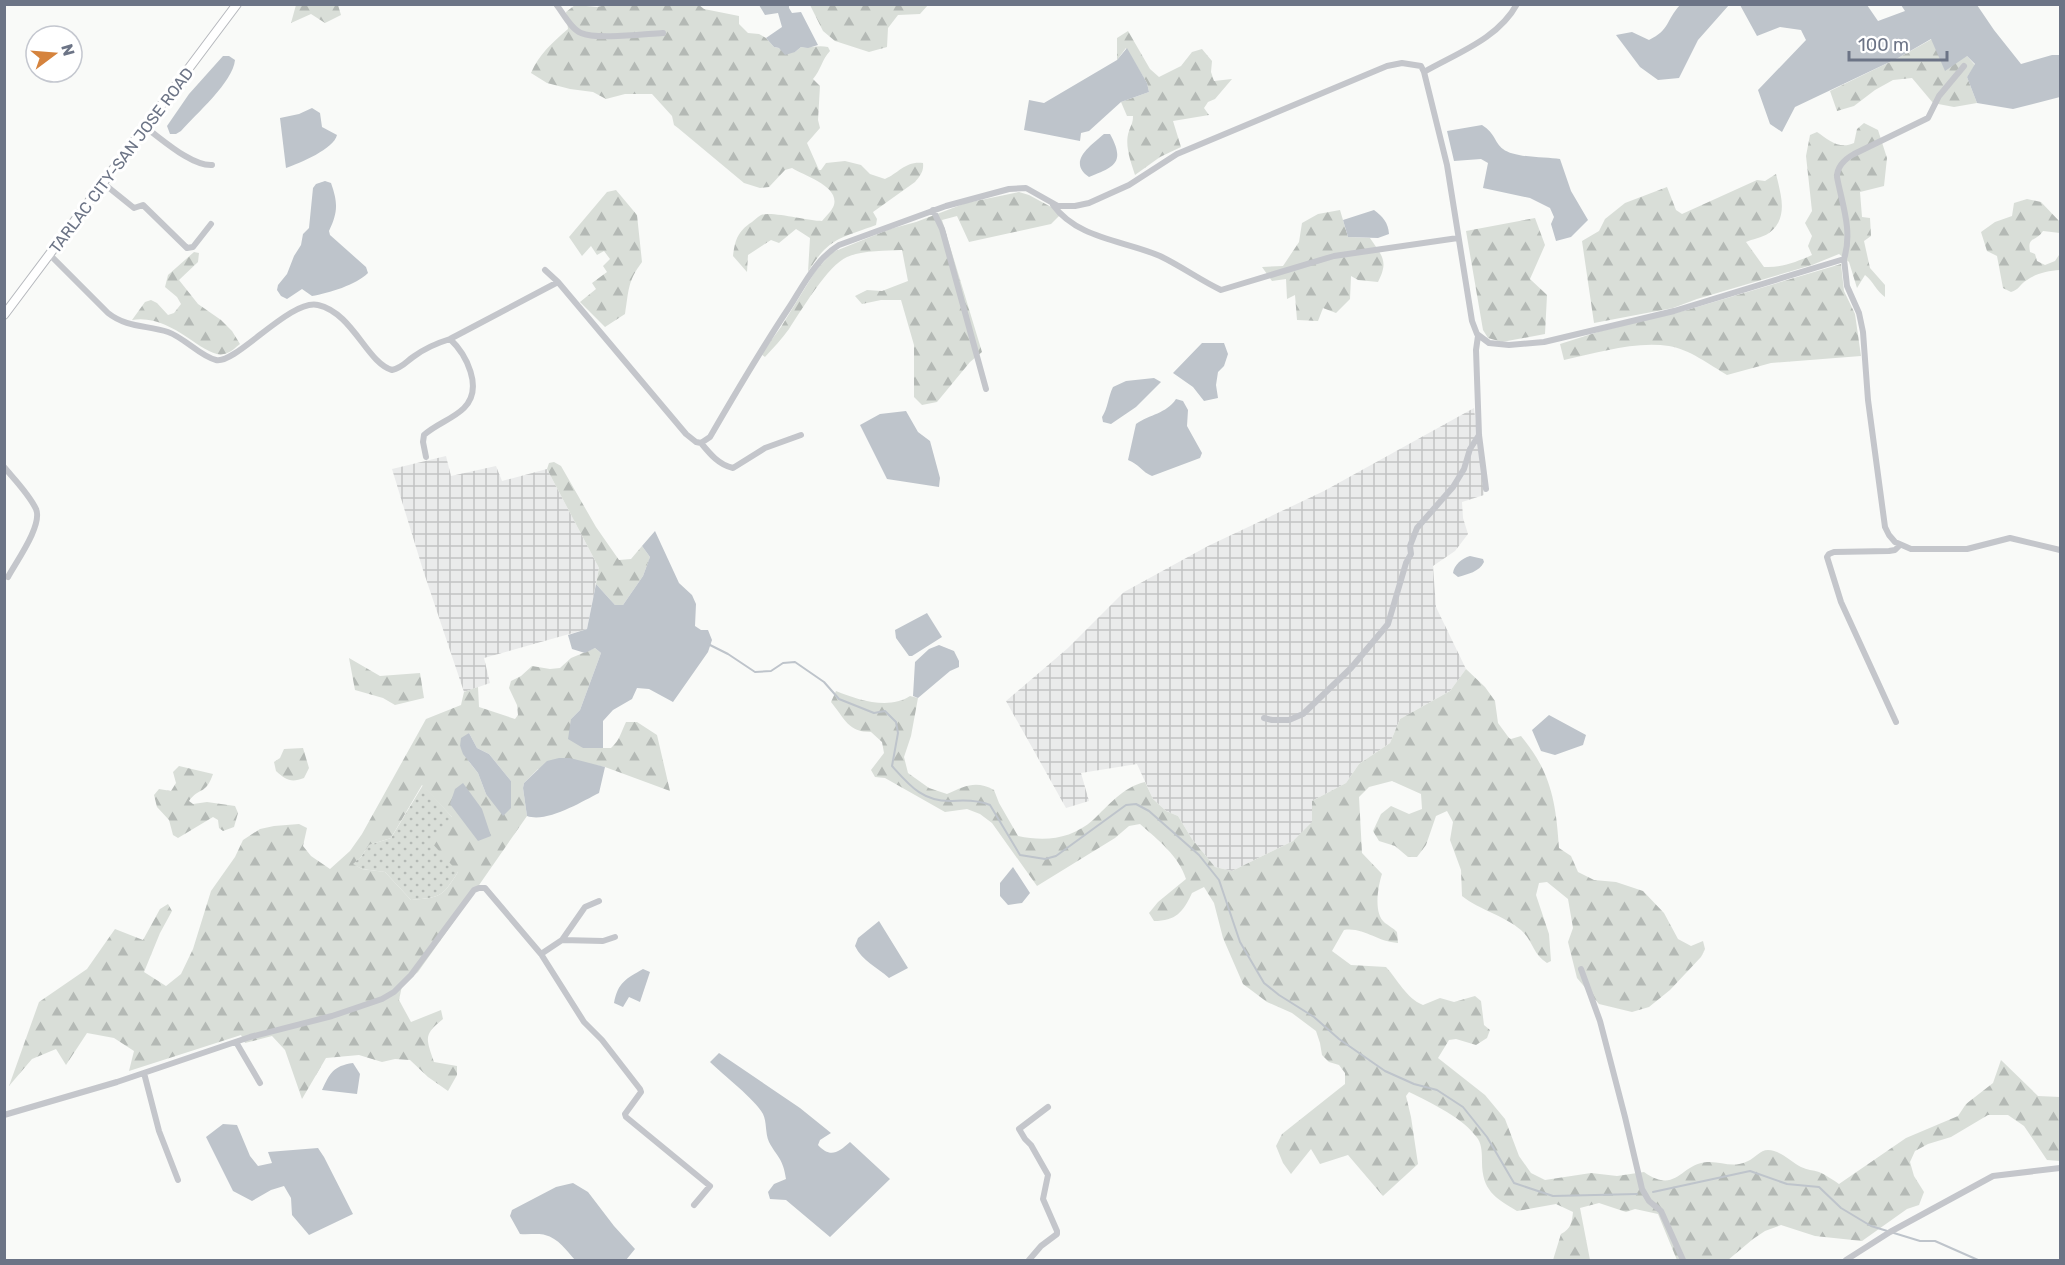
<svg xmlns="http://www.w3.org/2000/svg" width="2065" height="1265" font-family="Rubik,sans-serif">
	<defs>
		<pattern id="industrial-grid" width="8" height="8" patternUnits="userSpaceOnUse" patternTransform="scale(1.5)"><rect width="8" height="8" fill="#eaebeb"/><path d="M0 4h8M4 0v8" fill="none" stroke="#c2c3c4"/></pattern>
		<pattern id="green-dots" width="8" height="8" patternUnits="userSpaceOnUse" patternTransform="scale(1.5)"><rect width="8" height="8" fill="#d9ded8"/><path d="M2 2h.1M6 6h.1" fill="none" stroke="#b4b9b5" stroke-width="1.8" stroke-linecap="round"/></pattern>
		<pattern id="forest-firs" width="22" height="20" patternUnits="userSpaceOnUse" patternTransform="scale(1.5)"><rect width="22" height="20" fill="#d9ded8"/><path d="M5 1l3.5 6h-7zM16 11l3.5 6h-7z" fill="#b4b9b5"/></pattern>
	</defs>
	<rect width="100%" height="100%" fill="#f9faf8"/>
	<path fill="url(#industrial-grid)" d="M1474 408 1484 495 1462 502 1463 518 1468 534 1455 551 1433 566 1436 607 1466 669 1450 691 1400 719 1390 743 1359 764 1346 783 1312 801 1313 822 1293 841 1232 871 1215 867 1192 839 1178 816 1166 811 1153 799 1137 764 1081 773 1089 801 1066 808 1006 701 1068 648 1124 592 1208 546 1324 491Z
		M446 456 451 476 496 466 502 481 547 469 599 568 587 629 484 658 490 683 464 692 423 570 392 469Z"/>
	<path fill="url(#green-dots)" d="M423 785 452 817 458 872C442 897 442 897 411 900L385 872 362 869 352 864 361 857 369 845 391 838Z"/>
	<path fill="url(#forest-firs)" fill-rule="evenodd" d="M611 4 699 5 704 9 739 16V24L748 33 759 34 766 38 774 47 795 52 801 47C810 48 818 45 828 47L830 51C822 59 821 70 813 79L820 86 818 120 820 128 807 143 819 170H821L826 163 845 161 861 165 870 174 885 179C899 173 905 161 923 163 924 171 920 176 915 182L873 212 877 219 876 225C841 238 828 238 808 272L810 238 796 229 779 243 771 240 748 255 747 272 733 256C735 241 737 233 749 224 753 222 757 217 761 215 772 211 807 221 822 221 825 217 832 211 834 205 839 186 805 176 792 168L785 170 769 187 760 188 744 183 678 128 674 125 672 116 652 94H625L606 99 593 92 570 89 547 83 531 73C539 54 553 42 568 29L566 12 575 5 597 7Z
		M296 5H338L341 15 325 23 311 14 291 23Z
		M810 5H928L920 14 898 15 888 28 887 47 869 52 835 41 823 31Z
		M1128 31 1150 69 1159 77 1181 66 1192 52 1202 49 1212 61 1211 72 1214 81 1232 79 1215 99 1208 102 1204 108 1209 115 1173 121 1181 147 1160 157 1135 175C1131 162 1124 145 1129 131 1131 125 1133 123 1133 116H1127L1121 102 1149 92 1147 83 1126 48 1117 60V38Z
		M1932 39 1967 56 1975 65 1967 77 1977 103 1954 107 1933 103 1912 78 1893 80 1875 90 1854 106 1837 111 1830 91 1898 58Z
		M1864 123 1878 130 1887 158 1884 186 1860 192 1862 217 1870 218 1871 236 1864 241 1870 268 1885 285V297C1877 292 1873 281 1865 275L1857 288 1849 262 1839 254 1812 265 1697 299 1673 308 1594 323 1582 241 1599 231 1605 219 1625 203 1667 187 1676 210 1682 214 1757 180 1765 181 1776 174C1781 195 1789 218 1769 233 1762 238 1752 239 1746 242L1764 267C1782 268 1796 262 1812 255L1808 246 1812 236 1805 223 1812 211 1806 156 1810 135 1817 132C1829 140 1839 150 1854 143L1857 129Z
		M616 190 637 215 642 262C627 282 629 291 625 314L605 327 580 302 596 289 592 283 607 272 603 266 610 259 604 251 597 255 591 246 582 256 569 237 607 192Z
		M1019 192 1029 195 1062 213 1051 224 969 242 957 216 942 220 982 352 970 362 937 402 922 405 914 397V345L901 300H881L862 304 855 296 867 290 882 291 908 281 902 250C884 251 864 250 847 257 828 265 801 311 789 329 782 339 773 348 765 357L761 354 781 327 816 270 833 252 890 229 916 222 966 203Z
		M2027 199 2041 202 2060 222V233L2043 231C2036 242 2027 236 2030 252L2035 254 2037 261 2045 265 2055 261 2059 255H2060V270C2048 271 2037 273 2027 280 2020 284 2019 290 2011 292L2003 288 1997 256 1987 251 1981 232 1995 222 2012 216 2014 203Z
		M1340 210 1348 237 1370 238C1382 256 1389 261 1378 282L1358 280 1351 276 1350 299 1336 313 1323 308 1318 321 1297 320 1295 295 1287 299 1286 279 1272 281 1262 267 1283 266 1299 242 1302 223 1318 214Z
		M1535 218 1545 245 1530 279 1547 295 1545 334 1502 342 1488 338 1483 330 1466 231Z
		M194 252 199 253 198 262 179 280 198 304 221 320 232 331 240 344C235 348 230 353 224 354 203 359 173 313 132 320L145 302 151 300 157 303 168 315 174 313 181 304 177 297 165 287 168 275Z
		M1841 264 1844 291 1855 314 1861 356 1771 363 1727 375C1710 365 1689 349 1669 346 1634 341 1598 353 1564 360L1560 344 1601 331 1687 310Z
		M554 462 561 466 596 527 619 560 631 559 642 546 650 557 643 576 623 605H615L596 584 599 568 547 469 549 463Z
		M595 648 601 653 580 710 571 719 583 748H611C620 740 621 732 626 722H637L657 735 670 791 605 767 590 764 538 769 524 783 523 788 527 816 445 934 418 972 402 986 399 1000 411 1022 441 1010 443 1019C423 1035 426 1038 434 1062L457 1066V1075L448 1091 428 1077 410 1060 395 1059 382 1062 359 1055 326 1058 302 1099 285 1050 272 1036 245 1043 241 1035 129 1071 134 1051 114 1038 87 1033 66 1065 56 1049 32 1059 9 1086 39 1002 87 969 115 929 143 940 160 909 168 904 172 911 160 933 144 972 166 986 181 974 193 949 211 891 235 857 243 840 260 829 274 826 299 824 307 828 303 846 311 856 330 869 350 851 362 834 426 719 461 705 464 692 478 687 479 707 515 719 518 715 517 705 509 688 511 681 521 676 532 666 550 669 560 668 571 658ZM469 733 477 748 489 754 511 781V808L486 794 478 773 470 763 460 746ZM422 785 452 817 431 842 458 872C442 897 442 897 411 900L385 872 362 869 353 864 361 857 369 845 391 838Z
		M349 658 380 676 420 673 424 698 395 705 383 698 355 690Z
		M1466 669 1485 687 1495 701 1498 723 1509 738 1511 739 1521 736C1551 772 1556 802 1559 848L1571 856 1578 872 1594 880 1616 882 1643 891 1664 913 1678 939 1691 946 1703 941 1705 949 1701 957 1670 990 1649 1007 1632 1012 1599 1004 1577 978 1568 942 1573 928 1568 899 1547 882 1539 883 1536 895 1549 934 1551 961 1547 963C1534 955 1533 943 1524 933 1509 917 1479 910 1462 896L1461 870 1450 840 1453 822 1447 811 1436 816 1426 845 1417 857H1408L1395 846 1379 841 1373 831 1381 814 1391 806 1409 814 1422 809 1421 794 1392 781 1369 787 1359 797 1362 853 1382 874C1378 886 1373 914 1385 923 1389 926 1393 928 1397 932L1398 943C1377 942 1364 927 1344 930L1332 951 1351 965 1386 967C1398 980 1406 998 1423 1005L1440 998 1454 1002 1475 996 1481 1001 1484 1025 1490 1030 1487 1038 1476 1045 1456 1039 1449 1040 1438 1058 1485 1095 1505 1119 1519 1156 1531 1173 1545 1180 1591 1173 1617 1176 1644 1172C1677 1195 1680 1164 1707 1162 1722 1161 1732 1169 1748 1161 1755 1158 1760 1150 1768 1150 1780 1150 1791 1162 1801 1167 1807 1170 1813 1170 1819 1172 1826 1175 1833 1180 1839 1184L1906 1138 1958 1116 1966 1104 1993 1083 2001 1060 2038 1096 2060 1097V1161L2047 1160 2024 1126 2008 1115H1988L1951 1137 1928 1144 1915 1151 1910 1162 1914 1176 1924 1192 1919 1205 1907 1209 1862 1241 1815 1236 1781 1225 1765 1231 1753 1239 1728 1260H1677L1658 1214 1635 1209 1626 1212 1599 1203 1580 1208 1590 1260H1553L1561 1234C1571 1229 1572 1222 1573 1212L1556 1204 1517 1211C1495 1198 1482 1190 1482 1162 1482 1155 1482 1145 1478 1139 1464 1118 1431 1103 1409 1092L1406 1096 1411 1117 1418 1164 1383 1196 1348 1155 1320 1164 1311 1149 1291 1174 1283 1163 1276 1146 1282 1134 1345 1084V1073L1339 1065 1329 1062 1322 1055 1320 1043 1316 1031 1292 1013 1267 1002 1243 984 1223 938 1214 903 1204 887 1192 893C1183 912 1176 921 1154 921L1149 913 1158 902 1186 879C1179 856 1158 840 1140 824L1129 826 1115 838 1037 886 992 823 980 814 967 809 945 812 885 778 875 777 871 770 884 753 882 742 871 732C848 732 845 719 831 702L836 691C858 700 889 710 910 696L918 698 911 736 904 757 908 773 929 788 947 794C965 786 976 780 994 790L999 803 1018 836C1046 842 1071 839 1093 820 1109 805 1123 787 1145 782L1153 799 1166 811 1178 816 1192 839 1215 867 1232 871 1293 841 1312 822V801L1346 783 1359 764 1390 743 1400 719 1450 691Z
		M303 748 309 768 304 778C291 783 286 780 276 771L274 762 280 758 284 749Z
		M179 766 213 774C206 795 199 787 189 801L193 804 207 802 235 806 238 813 234 827 223 831 219 828 218 820 213 817 178 838 173 835 169 820 157 807 154 795 159 789 171 791 176 783 173 772Z"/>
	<path fill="#bec4cb" d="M759 5H789V8L792 13 801 12 818 45 808 48 801 47 795 52 785 55 779 48 774 47 766 38 782 27 778 13 765 15Z
		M1680 5H1729L1698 40 1679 78 1658 80 1640 67 1616 35 1632 32 1649 40C1670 30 1666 20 1680 5Z
		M1740 5H1867L1878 21 1905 11 1901 5H1977L1994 30 2021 64 2052 55H2060V97L2013 109 1977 103 1967 77 1975 64 1967 56 1945 71 1931 39 1898 58 1795 107 1782 132 1770 124 1758 90 1806 40 1801 30 1780 27 1757 36Z
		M1127 48 1147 83 1149 92 1121 102 1089 131 1081 133 1080 141 1024 130 1029 100 1044 103 1117 60Z
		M223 56H229L235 60C233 82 196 114 181 131L176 134H170L167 126 189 94Z
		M312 108 320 113 322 127 337 135C334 149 300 163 286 168L280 118 299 114Z
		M1482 125C1496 134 1494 142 1503 149 1514 158 1546 157 1560 159L1571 191 1588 220 1571 237 1556 241 1551 224 1554 217 1550 208 1530 198 1483 188 1488 163 1481 159 1454 161 1447 131Z
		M1104 134H1110C1126 163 1114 167 1089 177 1067 162 1090 146 1104 134Z
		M325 181 331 183C338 203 338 212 329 231L330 235 366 267 368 273C356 285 329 293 312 296L302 289 287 299 281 296 277 290 278 285 287 274 294 256 301 245 303 234 309 228 313 188 316 184Z
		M1374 210C1383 217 1388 222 1389 234L1378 238 1348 237 1343 220Z
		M1202 343H1224L1228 354 1224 366 1218 372 1216 385 1218 398 1204 401 1193 387 1173 373Z
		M1154 378 1161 382 1136 407 1111 424 1103 422 1102 417C1108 408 1108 397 1113 387L1126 381Z
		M1176 399 1183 401 1188 410 1187 426 1202 453 1200 458 1152 476C1142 472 1139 464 1128 460L1136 424C1150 414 1166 414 1176 399Z
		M906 411 918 432 930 441 940 478 939 487 887 479 860 425 880 414Z
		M655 531 679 583 692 595 696 604 695 626 701 630H708L712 640 708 652 673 702 649 689 637 688 632 699 613 710 603 721V748H583L568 739 571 719 580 710 601 653 595 648 585 653 572 649 568 635 587 629 596 584 615 605H623L643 576 650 557 642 546Z
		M1470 556 1483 559 1484 562C1479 572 1468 574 1458 577L1453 573C1454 565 1462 558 1470 556Z
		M927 613 942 637 912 656H909L896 638 895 630Z
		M939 645 954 651 959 661V667L950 671 918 698 913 696 915 662 929 649Z
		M1549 715 1586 735 1583 745 1555 755 1541 751 1532 730Z
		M469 733 477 748 489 754 511 781V808L503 816 486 794 478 773 463 754 460 746 461 738Z
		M559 758H570L605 767 599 793C581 802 547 823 527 816L523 788 524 783 547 761Z
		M463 783 482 809 491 836 478 841 450 804 455 789Z
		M1013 867 1030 893 1022 903 1008 905 1000 896V883Z
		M879 921 908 968 889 978C877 967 862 961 855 946L858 938Z
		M643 969 650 972 640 1002 629 997 623 1007 614 1003C618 982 626 979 643 969Z
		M719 1053 800 1108 831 1133 820 1140 818 1145C830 1158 838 1153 850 1142L890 1179 830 1237 786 1200 770 1199 768 1192 774 1184 786 1179C783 1158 777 1157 769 1142 765 1133 767 1122 763 1114 755 1099 723 1075 710 1062Z
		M353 1063 360 1074 357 1094 322 1090C330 1073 333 1066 353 1063Z
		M223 1124 237 1125 250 1156 258 1166 272 1163 268 1152 318 1148 324 1157 353 1214 309 1235 292 1215 291 1198 284 1186 271 1190 252 1201 233 1191 206 1137Z
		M573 1183 588 1192 614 1226 635 1249 626 1260H575C567 1251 558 1238 545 1235 540 1233 527 1235 520 1234L510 1216 512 1210 556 1187Z"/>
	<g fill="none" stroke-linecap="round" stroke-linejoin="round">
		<path stroke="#bec4cb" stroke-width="2" d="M708 644 728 654 755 672 771 671 783 663 795 662 824 682 839 699 874 713 885 711 896 722 898 733 892 766C910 786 923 802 952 801 965 800 978 800 990 805L1020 855 1045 859 1056 856 1126 805 1136 804 1149 811 1199 855 1219 880 1240 942 1264 983 1279 995 1314 1017 1339 1039 1385 1071 1414 1084 1437 1090 1463 1107 1487 1137 1514 1183 1553 1196 1637 1194
			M1653 1192 1750 1171 1787 1184 1819 1187 1841 1208 1871 1226 1920 1241H1935L1978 1260"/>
		<defs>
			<path id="major" d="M4 315 237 4"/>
		</defs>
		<use href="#major" stroke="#b6b8bd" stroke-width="10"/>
		<path stroke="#c4c6cb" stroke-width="6" d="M556 4C563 13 571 29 581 33 596 40 644 34 663 33
			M1424 72C1457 53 1498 39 1517 4
			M145 127C162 139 191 166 212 165
			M103 183 134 208 143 205 187 248 193 247 211 224
			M1053 205C1078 239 1123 240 1160 256 1181 266 1200 280 1221 290L1334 256 1458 238
			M933 210 942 229 986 389
			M50 255 108 313C127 328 147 325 168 332 185 338 201 357 216 360 235 365 291 298 318 305 353 313 367 363 392 370 402 368 406 362 413 357 425 348 437 343 450 339L558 282 686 434 696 442 701 443 710 437C736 392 762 348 790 306 804 284 817 258 839 245L946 206 1009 189 1026 188 1058 206H1075L1089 203 1129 185 1177 154 1387 66 1402 63 1421 66 1424 72 1447 165 1472 321 1477 334 1489 343 1509 345 1544 342 1674 311 1844 259 1847 286 1859 313 1863 332 1868 400 1885 527 1889 535 1895 542 1911 549H1967L2010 538 2060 550
			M1844 259C1853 231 1842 204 1837 177 1837 166 1845 159 1854 154L1928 118 1939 96 1964 66
			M545 270 558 282
			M1478 336 1476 350 1479 435 1486 489
			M701 443C710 454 719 465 733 468L765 448 801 435
			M426 457 423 442 424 435C436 424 453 419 464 408 484 388 466 354 450 339
			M4 467C15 480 29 494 36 509 43 525 16 562 8 577
			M1264 718 1272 720H1289L1303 714 1351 668 1388 624 1406 563 1411 554 1410 546 1417 528 1453 487 1464 469 1470 449 1479 435
			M1896 722 1841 602 1827 557 1829 554 1834 552 1889 551 1895 550 1900 545
			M562 940 585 907 599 901
			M541 954 562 940 603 941 615 937
			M1581 969 1600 1021 1625 1117 1642 1189 1649 1201 1661 1211 1683 1260
			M236 1042 260 1083
			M144 1073 159 1131 178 1180
			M4 1115 117 1082 250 1037 332 1016 382 999 394 992 411 975 474 890 479 888H485L541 954 584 1022 602 1040 640 1089 641 1092 625 1114 626 1117 710 1186 694 1205
			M1029 1260 1041 1246 1057 1234V1231L1043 1199 1048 1175 1031 1145 1025 1139 1019 1129 1048 1107
			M1846 1260 1890 1232 1993 1176 2060 1168"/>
		<use href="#major" stroke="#fff" stroke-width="8"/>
	</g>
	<g text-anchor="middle" stroke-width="6" stroke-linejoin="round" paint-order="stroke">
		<g font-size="16" fill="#6c7486" stroke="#fff">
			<text transform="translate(121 160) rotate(-53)" y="6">TARLAC CITY-SAN JOSE ROAD</text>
		</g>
	</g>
	<rect width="2065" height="1265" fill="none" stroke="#6c7486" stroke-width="12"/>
	<g transform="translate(54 54) rotate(74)"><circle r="28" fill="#ffffff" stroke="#c4c7cf" stroke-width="1.5"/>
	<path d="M0-4.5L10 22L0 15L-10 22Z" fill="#d5833d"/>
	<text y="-9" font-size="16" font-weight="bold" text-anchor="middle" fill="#6c7486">N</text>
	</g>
	<path d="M1849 51v9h98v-9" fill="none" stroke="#6c7486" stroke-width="3"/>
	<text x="1858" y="51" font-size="18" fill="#6c7486" stroke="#ffffff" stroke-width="4.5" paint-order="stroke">100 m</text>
</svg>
